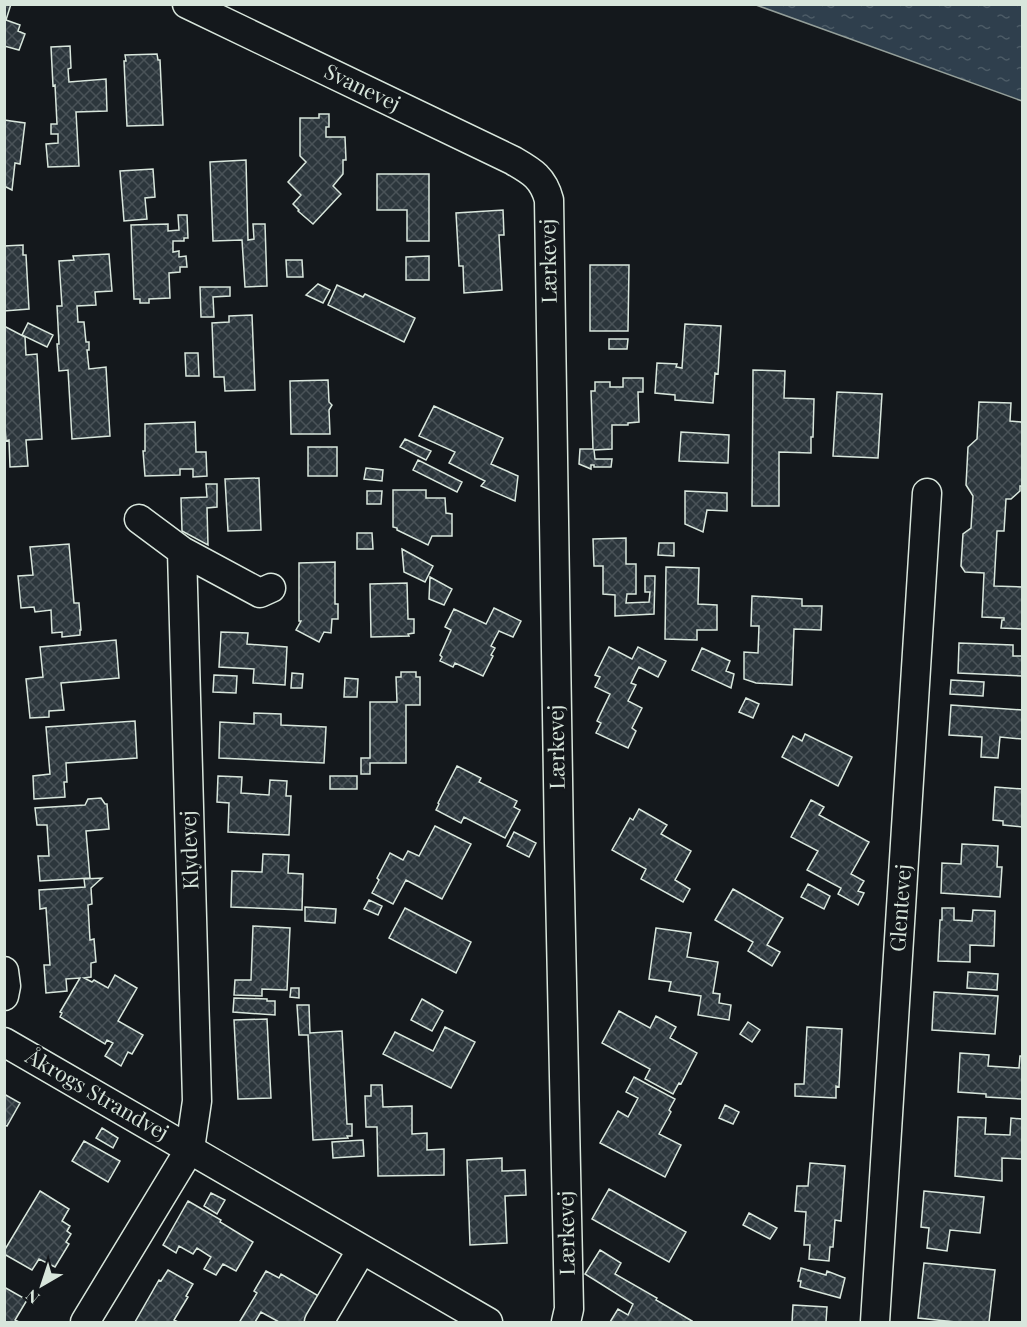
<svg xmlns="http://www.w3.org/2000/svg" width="1027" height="1327" font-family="'Playfair Display',serif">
	<defs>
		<pattern id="water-ripples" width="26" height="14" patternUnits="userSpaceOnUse" patternTransform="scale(1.5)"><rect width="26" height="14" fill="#2f3f4d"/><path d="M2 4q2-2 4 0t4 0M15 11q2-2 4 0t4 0" fill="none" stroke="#4c5b66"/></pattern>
		<pattern id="building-cross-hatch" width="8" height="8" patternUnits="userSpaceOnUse" patternTransform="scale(1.5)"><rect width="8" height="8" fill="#2c363c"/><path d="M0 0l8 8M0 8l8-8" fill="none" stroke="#4a5358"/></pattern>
	</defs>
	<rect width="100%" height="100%" fill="#14181c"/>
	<path fill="url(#water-ripples)" stroke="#939e99" stroke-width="1.5" d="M756 5H1022V101Z"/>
	<path fill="url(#building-cross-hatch)" stroke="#d8e6dc" stroke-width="1.5" d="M4 4H11L6 20 20 25 18 31 25 34 19 50 4 46Z
		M70 46 71 68 68 69 69 82 106 79 107 111 76 112 79 166 48 167 46 144 58 143V134H51V124H57L55 85 53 86 51 47Z
		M157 54 158 60H160L163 125 127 126 124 61H126L125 55Z
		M319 114H329V127H326V137H345L346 160H343V174L333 186 341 194 313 224 298 211 299 210 293 204 301 195 288 182 306 162 300 156V118H319Z
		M4 120 25 123 20 164 15 163 12 190 4 186Z
		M246 160 248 240 254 239 253 224H265L267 286 245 287 242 240 213 241 210 162Z
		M153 169 155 197 145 198 147 219 124 221 120 171Z
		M377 174H429V241H407V210H377Z
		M503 210 504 235H499L502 290 464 293 463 266H459L456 213Z
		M178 215H187L188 238H184V241H173V252L179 251V257L186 256 187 267H180V272L169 273 170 298 149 299V303H140V299H134L131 225 168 224V231L179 230Z
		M23 245V255H26L29 309 4 311V246Z
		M109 254 112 291 95 292 96 305 77 306 78 322H84L86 342H89V350H87L89 369 106 367 110 436 72 439 68 370 59 371 57 344H59L57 306H62L59 261 74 260 73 256Z
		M429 256V280H406V257Z
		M286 260H302L303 277H287Z
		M590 265H629L628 331H590Z
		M318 284 330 290 323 303 306 295Z
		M337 285 363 297 365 294 415 318 404 342 328 305Z
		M200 287H230V296L213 297 214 317H201Z
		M252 315 255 390 225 391 224 377H214L212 323 229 322V316Z
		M28 323 53 335 47 347 22 335Z
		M685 324 721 326 718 374 715 373 713 403 675 400V395L655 393 657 363 677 364 676 367 682 368Z
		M4 326 25 337 26 355 37 354 42 439 26 440 28 466 10 467 9 440 6 441 4 413Z
		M609 339H628L627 349H609Z
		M185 353H198L199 376H186Z
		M753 370 785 371 784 398 814 399 813 437H811V453L779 452V506H752Z
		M623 378H643V392H638L639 422 628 423V425H612V449L594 450 595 459H612L611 467H594V465H591V469L579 464 580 449H593L591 391H595V382H610V387H623Z
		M328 380 329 402 332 405 329 410 330 434H291L290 381Z
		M837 392 882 394 878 458 833 456Z
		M979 402 1011 403 1010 421 1021 422 1022 424V486H1020V491L1011 499H1006L1004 531H997L994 586 1022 587V629L1001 628 1002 620H1004V618L982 617 984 573 965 572 961 566 963 534 971 528 973 496 966 485 968 447 977 439Z
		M434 406 503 438 491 464 518 476 515 501 481 486 485 481 449 463 455 452 419 436Z
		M195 422 196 452H206L207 476 193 477V469H180V475L145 476 143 451H145V424Z
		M681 432 729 435 728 463 679 461Z
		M405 439 431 451 426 460 400 447Z
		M308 447H337V476H308Z
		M418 460 462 482 457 492 413 470Z
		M366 468 383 470 382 481 364 479Z
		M259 478 261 530 228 531 225 479Z
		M206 484H217V507L207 508 208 545 182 531 181 498 207 497Z
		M393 490H426V498H445L446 513 452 514V536H432L428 545 397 530V528L393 527Z
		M367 491H382L381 504H367Z
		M685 491 727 493V511L707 510 703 532 685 524Z
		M357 533H372L373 549H357Z
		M626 538V564H636V594H627L626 603 649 602 650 592H645V576H655L654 614 615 616V595L603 594V566H594L593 539Z
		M659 543H674V556L658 555Z
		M69 544 74 603H79L81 630H80V635L62 637V632L52 633 51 610 35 612 34 607 21 608 18 576 33 575 30 547Z
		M402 549 433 566 425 582 404 572Z
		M335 562V604H338V619H332L331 633 324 632 319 642 296 630 301 621H299V563Z
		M666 567 699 568 698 604 717 605V630H697V640L665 639Z
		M430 577 452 589 444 605 429 599Z
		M407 583 408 619H414V633L408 634 409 636 371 637 370 584Z
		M752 596 802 599V606H822L821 630 794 629 792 685 756 683 744 679V652L758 653 759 626H751Z
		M494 608 521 621 513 637 499 631 491 646 495 648 491 655 493 656 483 676 455 663 453 667 440 661 442 657 440 655 451 630 445 627 454 609 486 624Z
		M221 632 248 633 247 644 287 647 285 685 253 683 254 669 219 667Z
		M116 640 119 678 61 683 64 710 49 711V717L30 718 26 679 43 677 40 647Z
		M959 643 1013 645V656H1022V676L958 673Z
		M609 647 632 659 638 647 666 661 658 677 639 667 631 683 636 685 628 701 642 708 632 728 636 731 628 748 596 733 601 723 597 721 610 694 595 687 600 677 595 675Z
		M702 648 730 661 726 671 734 674 731 688 692 670Z
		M401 672H416V677H420V705H406V763H370V774H361V758H370V702H397L396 677H401Z
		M292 673 303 674 302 688H291Z
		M214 675 237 676 236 693 213 692Z
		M345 678 358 679 357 697H344Z
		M951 680 984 682 983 696 950 694Z
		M746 698 759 704 753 718 739 712Z
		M951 705 1022 710V739L1000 737 998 758 981 757 982 737 949 735Z
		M254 713 281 714V725L326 727 324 763 219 758 220 722 254 724Z
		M135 721 137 758 66 763 67 782H64L65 797 34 799 33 776 50 774 46 727Z
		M805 734 852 757 838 786 782 757 793 736 802 741Z
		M457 766 481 778 479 782 517 801 514 807 520 810 505 838 464 817 461 823 436 810 439 804 438 803Z
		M218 776 242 777 241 793 269 795 270 780 287 781 286 796H291L289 835 228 832 229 803 217 802Z
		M330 776H357V789H330Z
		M995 787 1022 789V827L1003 825V821L993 820Z
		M101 798 105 804H107L109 829 86 831 90 878 40 881 38 856H49L47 825H37L35 808 85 805 88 799Z
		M811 800 824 807 819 815 869 842 851 874 864 881 858 891 864 893 858 905 838 894 841 888 807 870 818 851 791 837Z
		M639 809 667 825 661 834 691 851 675 880 690 889 683 902 641 879 646 869 612 850 630 818 633 820Z
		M435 826 471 844 442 899 406 880 393 904 372 893 379 880 377 878 390 853 403 860 408 851 419 856Z
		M514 832 536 843 529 857 507 846Z
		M962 844 998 846 997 867H1002L1000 897 941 893 942 863 961 864Z
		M263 854 289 855 288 873 303 874 302 910 231 907 232 871 262 872Z
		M102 878 91 888 92 904 88 905 90 940 94 939 96 962 91 963V977L84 978 92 982 94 980 108 988 115 975 137 988 118 1021 143 1035 132 1054 128 1052 121 1066 105 1056 113 1043 107 1040 105 1044 60 1017 62 1013 60 1012 80 978 66 979 67 991 46 993 44 965H50L46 908 40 909 39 890 85 887 84 879Z
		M808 884 830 896 824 909 801 897Z
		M733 889 783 918 767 945 780 952 772 966 748 951 753 942 715 920Z
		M369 900 382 906 378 915 364 909Z
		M305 907 336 909 335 923 305 921Z
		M405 908 471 942 456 973 389 938Z
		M942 908H954V920L972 921 973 910 995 911 994 946 970 945V962L938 961 940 920H942Z
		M253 926 290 928 287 990 262 989V996L234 995 235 980H251Z
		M656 928 691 933 687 957 718 962 713 993 720 994 719 1003 731 1005 729 1020 698 1015 701 996 669 991 671 982 649 979Z
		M968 972 998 974 997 990 967 988Z
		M291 988H299V998L290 997Z
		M934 992 998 996 995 1034 932 1030Z
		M234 998 267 999V1001H275V1015L233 1012Z
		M422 999 443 1011 432 1031 411 1020Z
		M297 1005H309L310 1033 342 1031 347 1124H352V1136H347L348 1138 313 1140 308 1035H299Z
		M619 1011 650 1028 656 1016 676 1027 670 1038 697 1053 681 1084 679 1083 673 1094 645 1079 650 1069 602 1043Z
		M267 1019 271 1098 238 1099 234 1020Z
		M748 1022 760 1030 752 1042 740 1034Z
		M445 1027 475 1042 451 1088 383 1054 395 1032 433 1051Z
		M807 1027 842 1029 839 1087 836 1086V1098L795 1096V1084H804Z
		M960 1053 989 1055 988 1066 1019 1068 1020 1056H1022V1099L986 1097V1094L958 1092Z
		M634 1077 675 1099 669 1110 671 1112 659 1134 681 1145 665 1177 600 1143 618 1111 628 1117 638 1098 626 1092Z
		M371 1085H382L383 1107 412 1106V1134L427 1133V1150L444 1149V1175L378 1176 377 1127H366L365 1096H371Z
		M4 1094 20 1103 7 1126 4 1125Z
		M725 1105 739 1112 733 1124 719 1118Z
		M958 1117 986 1118 985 1134 1010 1135 1011 1118 1022 1119V1159L1002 1158V1181L955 1176Z
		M102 1128 118 1138 113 1148 96 1138Z
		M363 1140 364 1156 333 1158 332 1142Z
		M84 1141 120 1161 108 1182 72 1161Z
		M502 1158V1171L525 1170 526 1195 505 1196 507 1243 470 1245 467 1160Z
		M810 1163 845 1166 841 1221 835 1220 833 1247H830L829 1261 809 1259 810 1245H804L806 1212 795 1211 797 1186H808Z
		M609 1189 686 1232 669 1262 592 1219Z
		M40 1191 69 1209 62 1221 70 1226 67 1231 71 1234 66 1242 69 1244 55 1267 39 1259 32 1270 4 1254V1251Z
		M924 1191 984 1197 980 1233 950 1230 947 1251 927 1248 929 1228 921 1227Z
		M211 1193 225 1200 217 1214 204 1206Z
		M188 1201 221 1220 220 1222 253 1242 236 1271 223 1264 216 1275 204 1269 211 1257 197 1248 193 1254 179 1246 176 1253 163 1245Z
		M749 1213 777 1228 770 1239 743 1225Z
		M600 1250 621 1263 615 1274 657 1298 656 1300 692 1321 691 1322H610L618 1309 628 1315 633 1304 585 1274Z
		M924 1263 995 1270 989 1322H956L918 1318Z
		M801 1268 826 1275 827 1271 845 1278 840 1298 800 1287 801 1281H798Z
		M168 1270 193 1284 186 1296 188 1297 174 1320 178 1322H135L159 1280 161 1281Z
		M266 1271 279 1278 281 1274 322 1298 308 1322H279L261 1312 255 1322H243L240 1321 257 1293 254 1291Z
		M4 1287 27 1300 15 1320 19 1322H4Z
		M793 1305 827 1307 826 1322H792Z"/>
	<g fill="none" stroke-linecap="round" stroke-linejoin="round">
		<defs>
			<path id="minor" d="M187 4 512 160C531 171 543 177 549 200L559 843 569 1309 566 1322
				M139 519 182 551 260 593 271 588
				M4 971 6 986 4 996
				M4 1042 488 1322
				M85 1322 190 1149 197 1101 182 551
				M319 1322 362 1249
				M875 1322 927 493"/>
		</defs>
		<use href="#minor" stroke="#d8e6dc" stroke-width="31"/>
		<use href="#minor" stroke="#14181c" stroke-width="28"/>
	</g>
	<g text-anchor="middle" stroke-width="4.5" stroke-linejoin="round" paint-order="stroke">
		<g font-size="21" fill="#d8e6dc" stroke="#14181c">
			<text transform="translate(362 88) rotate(26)" y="7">Svanevej</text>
			<text transform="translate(549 261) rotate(-91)" y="7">Lærkevej</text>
			<text transform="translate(557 747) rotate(-91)" y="7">Lærkevej</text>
			<text transform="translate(190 850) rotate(-92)" y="7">Klydevej</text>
			<text transform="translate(901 908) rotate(-86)" y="7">Glentevej</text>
			<text transform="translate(97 1095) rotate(30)" y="7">Åkrogs Strandvej</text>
			<text transform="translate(567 1233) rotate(-91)" y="7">Lærkevej</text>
		</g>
	</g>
	<rect width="1027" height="1327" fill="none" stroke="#d8e6dc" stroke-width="12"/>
	<g transform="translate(42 1285) rotate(219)" stroke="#14181c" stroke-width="4.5" paint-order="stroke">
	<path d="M0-4.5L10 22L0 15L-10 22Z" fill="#d8e6dc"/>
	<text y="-9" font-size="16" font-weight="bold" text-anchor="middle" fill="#d8e6dc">N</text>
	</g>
</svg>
